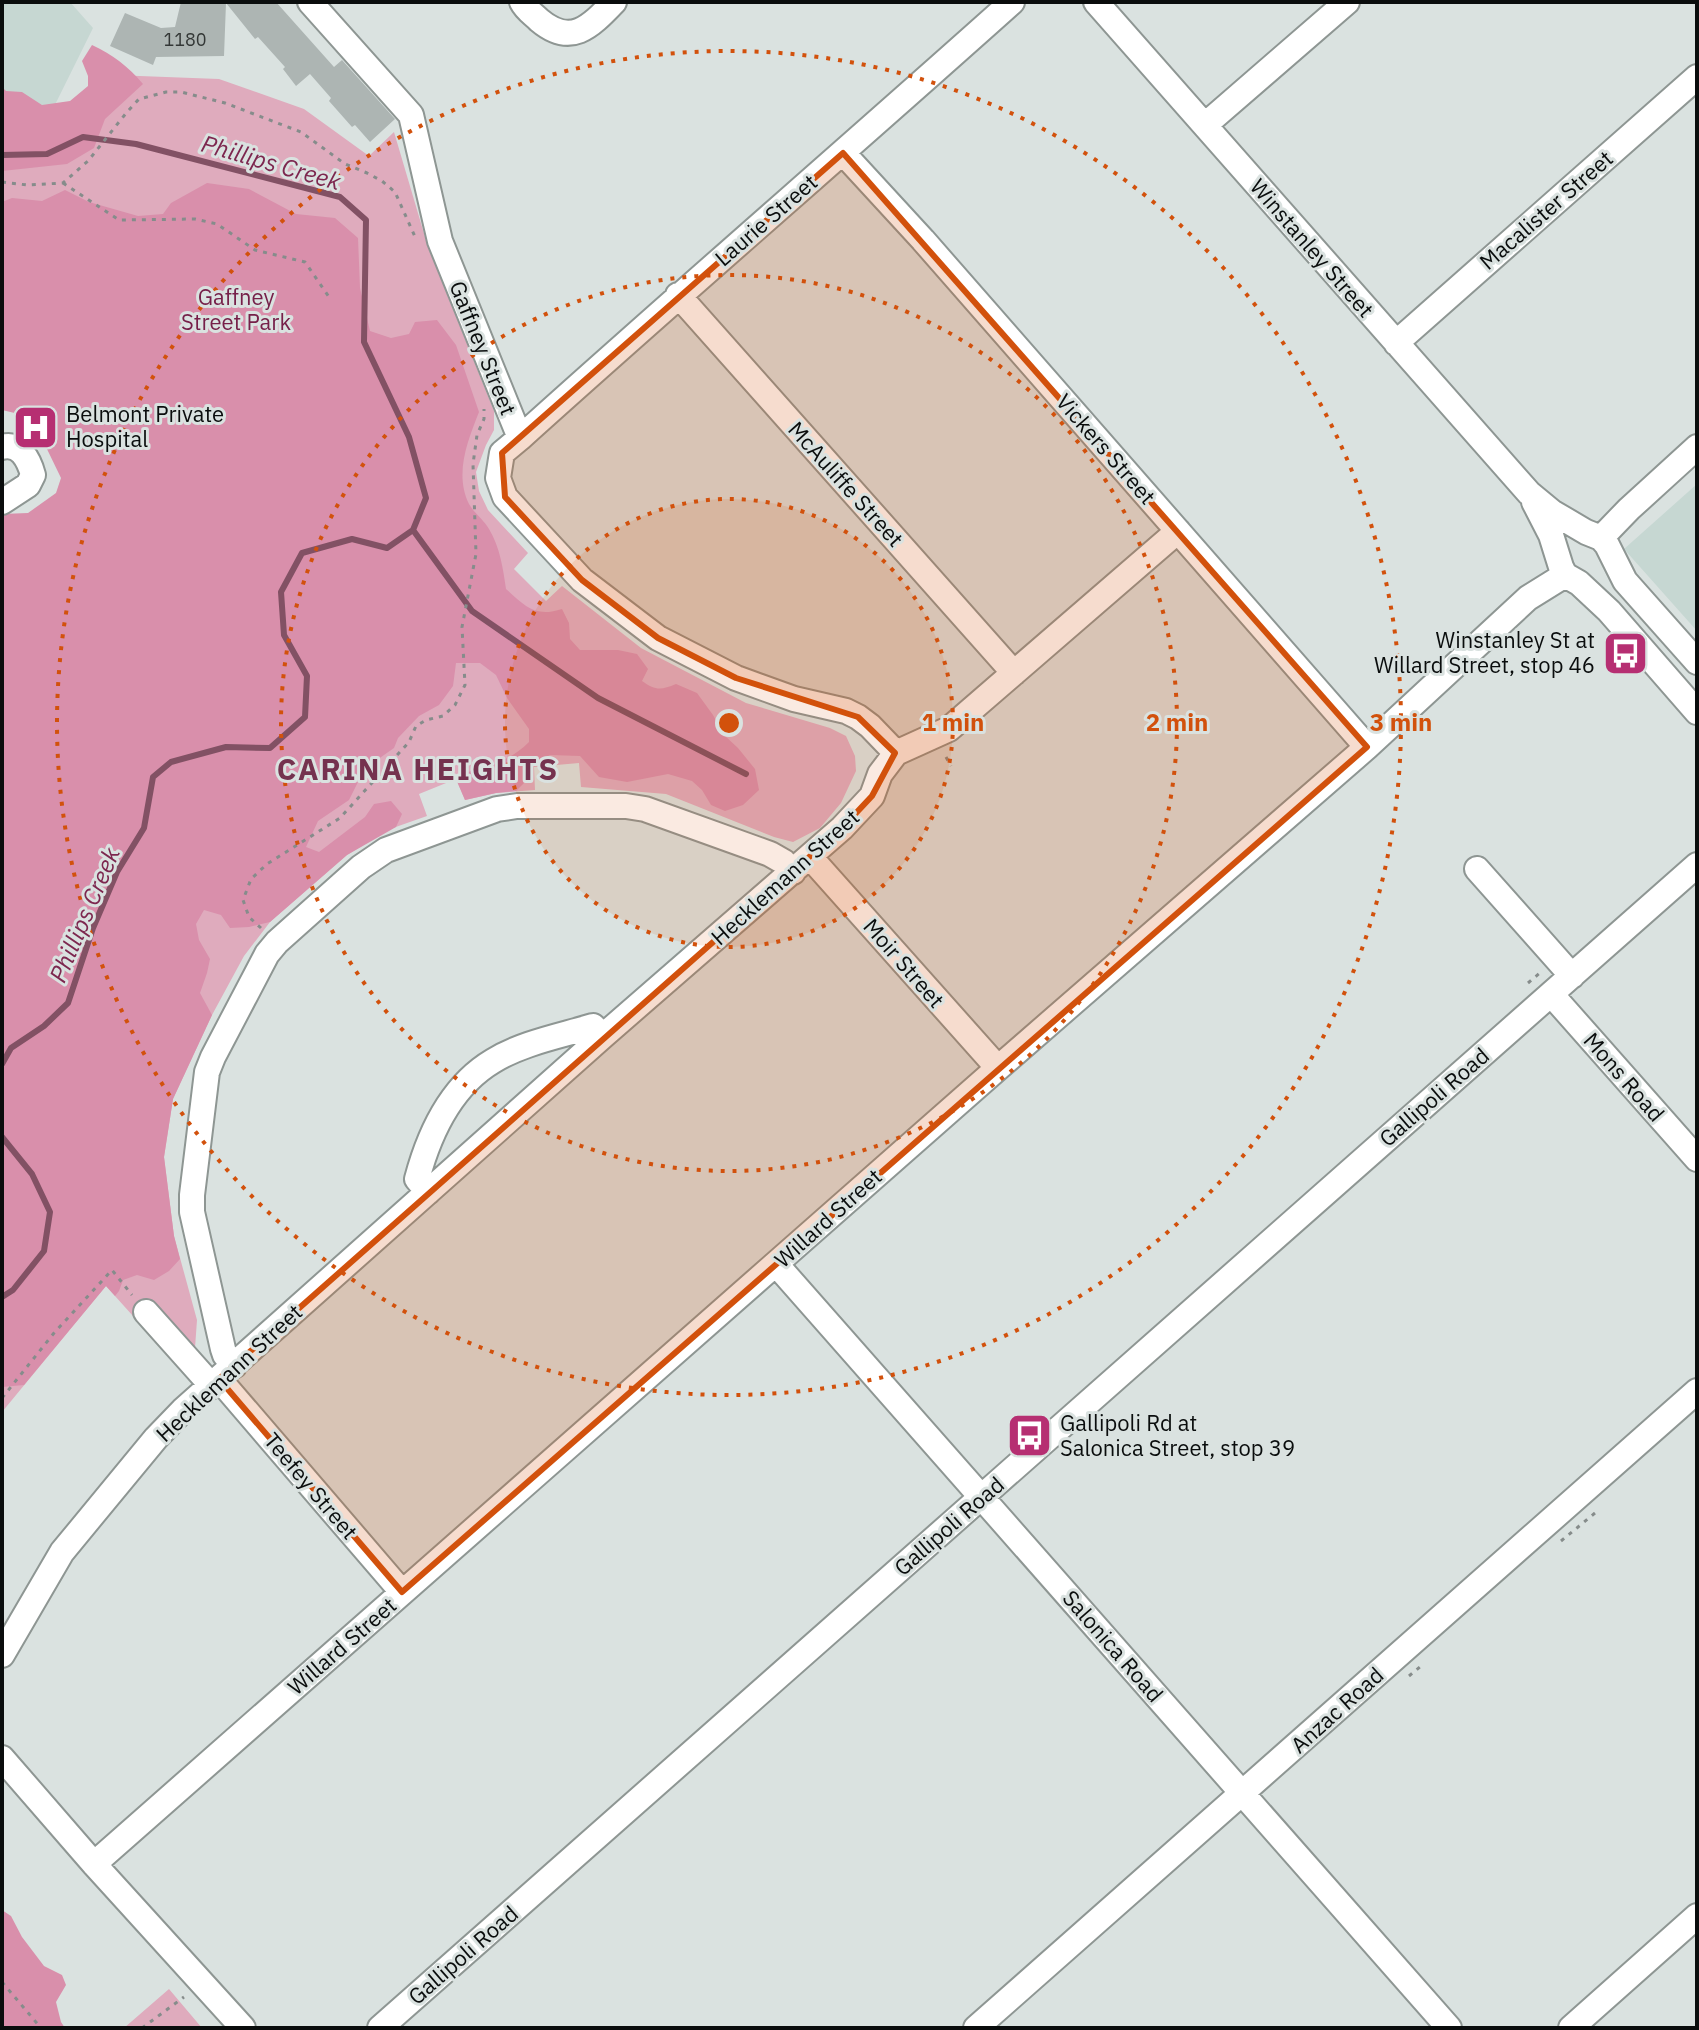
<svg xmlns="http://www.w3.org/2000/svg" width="1699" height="2030" font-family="'IBM Plex Sans',sans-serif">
	<rect width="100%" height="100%" fill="#dae2e0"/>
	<path fill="#c6d7d2" d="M2 2H70L93 28 41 133 2 87Z
		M1697 484V631L1624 549Z"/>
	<path fill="#dfabbd" d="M113 75 219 79 304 109 369 156 394 132 428 247 494 411V430L486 445 476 472 479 491 488 510 528 553 514 569 546 601 562 586 641 648 746 703 830 728 846 736 855 756 856 771 841 803 820 828 793 842 774 837 666 794 581 787 579 763 534 767 535 790 496 793 465 800 456 779 419 794 427 816 390 829 347 855 270 922 244 956 212 1015 173 1099 164 1157 174 1236 197 1320 195 1348 152 1300 133 1316 106 1286 2 1412V627L136 508 2 345V87L41 132Z
		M169 1989 202 2028H124Z"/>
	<path fill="#d98fab" d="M92 45C113 55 128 66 143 84L105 119 94 148 67 164 2 171V87L6 91 22 92 42 105 70 101 88 86V76L82 61Z
		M207 183 249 189 296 214 335 218 358 238 360 288 370 331 391 338 409 334 415 322 437 320 456 345 479 412C468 440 454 474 469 504 474 513 484 520 489 529 500 547 503 569 506 589 525 606 535 618 562 609L569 623 570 639 580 650H618L637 654 648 669 642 681C656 691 661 690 676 684L697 693 713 715 724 735 738 748 755 769 759 790 743 805 725 811 711 805 702 790 692 781 668 774 627 782 599 777 580 756 550 755 530 766 527 780 516 791 496 793 465 800 456 779C463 771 471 772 481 769 499 763 515 756 529 742V729L507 698 496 675 480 663H456L453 686 439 705 419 716 398 738 394 748 374 762 360 778 349 800 318 821 306 847 319 852 365 817 374 804 391 801 402 814 396 827 347 855 270 922 249 927 230 928 221 915 204 910 196 924 199 940 210 959 207 973 200 993 212 1015 173 1099 164 1157 174 1236 180 1259 169 1271 154 1280 137 1275 123 1280 119 1291 115 1296 106 1286 24 1385 2 1387V514L28 513 56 493 61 478 46 447 23 415 2 410V202L12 198 42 201 65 190 89 202 138 216 163 214 171 203Z
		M2 1910 11 1916 22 1937 44 1966 62 1975 66 1985 56 2002 61 2022 65 2028H2Z"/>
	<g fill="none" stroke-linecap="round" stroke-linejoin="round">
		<path stroke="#825164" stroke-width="6" d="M2 155 47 154 83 137 136 144 340 197 366 220 364 342 409 437 426 498 413 530 387 548 352 539 302 553 281 592 284 635 307 676 305 717 270 748 226 747 171 762 153 777 144 828 117 872 93 928 68 1003 44 1026 11 1048 2 1064
			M413 530 472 611 598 698 746 774
			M2 1137 32 1174 50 1212 44 1251 13 1290 2 1297"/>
	</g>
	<path fill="#adb5b3" d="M181 2H276L334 67 342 60 395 119 370 142 355 125 352 127 329 101 331 98 310 74 296 86 283 69 285 67 258 37 255 39 226 3 224 56 156 57 153 65 110 46 125 13 161 28 175 27Z"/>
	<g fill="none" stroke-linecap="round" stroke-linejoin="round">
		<defs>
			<path id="minor" d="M310 2 411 115 440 241 520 438 502 453 501 459 498 478 505 497 582 580 658 638 736 678 794 699 846 711 858 717 870 726 896 753
				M522 2C526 10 533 14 539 20 571 47 590 27 614 2
				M1096 2 1529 493 1552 512 1586 532 1601 538 1607 545 1625 581 1697 662
				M1205 125 1347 2
				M843 153 923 240 1367 747
				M678 295 1014 673
				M1396 343 1697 77
				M520 438C683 291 849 148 1012 2
				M2 447C20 442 29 460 33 475L28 485 2 502
				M1534 502 1551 535 1561 567 1565 575 1579 583 1609 611 1697 712
				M1601 538 1629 509 1697 447
				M810 857 998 1068
				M1477 869 1572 976
				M1551 994 1697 1159
				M428 1192 417 1179C429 1134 451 1086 493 1061 522 1043 560 1036 593 1026L603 1036
				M776 1264 1449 2028
				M146 1312 212 1386
				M234 1366 225 1355 223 1349 192 1212V1195L207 1072 213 1057 267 954 277 942 361 867 386 850 497 809 517 806H626L645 809 770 854 784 862 793 872
				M219 1379 402 1592
				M2 1655 62 1552 156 1438 183 1410 603 1036 842 828 872 796 880 774 896 753 949 729 1178 531
				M2 1758 94 1864 243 2028
				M94 1864 998 1068 1367 747 1528 598 1565 575
				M380 2028 1697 865
				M976 2028 1697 1391
				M1571 2028 1697 1916"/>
		</defs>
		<use href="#minor" stroke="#8e9693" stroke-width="28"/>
		<path stroke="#868c8b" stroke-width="3" stroke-dasharray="4 6" stroke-linecap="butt" d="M2 182 27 185 63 183 88 161 127 112 139 99 166 92H181L225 103 301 132 345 164 367 173 382 181 395 192 416 239
			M63 183 119 220 195 219 217 224 255 250 305 262 331 300
			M946 757 951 766
			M261 928 249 917 243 900 251 879 267 864 340 818 409 742 416 726 426 720 443 716 455 705 465 685 462 627 476 554 473 464 477 435 484 419V409
			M1528 983 1541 972
			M2 1398 54 1333 112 1270 132 1295
			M1561 1541 1595 1513
			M1409 1676 1421 1666
			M2 1982 41 2028
			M142 2028 184 1997"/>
		<use href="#minor" stroke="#fff" stroke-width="24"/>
	</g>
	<path fill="#d2510c" fill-opacity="0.2" stroke="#d2510c" stroke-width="6" stroke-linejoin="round" d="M843 153 1367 747 402 1592 219 1379 842 828 872 796 895 753 858 717 736 678 658 638 582 580 505 497 502 453Z"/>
	<circle cx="729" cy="723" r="224" fill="#d2510c" fill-opacity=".12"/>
	<g fill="none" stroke="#d2510c" stroke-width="4" stroke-dasharray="4 8">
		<circle cx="729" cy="723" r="224"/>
		<circle cx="729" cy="723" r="448"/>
		<circle cx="729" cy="723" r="672"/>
	</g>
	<defs>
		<symbol id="hospital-square" viewBox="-11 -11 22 22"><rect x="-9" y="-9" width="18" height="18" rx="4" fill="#b62f72" stroke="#dae2e0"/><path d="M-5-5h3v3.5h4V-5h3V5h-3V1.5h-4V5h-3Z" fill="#fff"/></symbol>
		<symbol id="bus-square" viewBox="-11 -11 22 22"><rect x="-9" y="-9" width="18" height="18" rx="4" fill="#b62f72" stroke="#dae2e0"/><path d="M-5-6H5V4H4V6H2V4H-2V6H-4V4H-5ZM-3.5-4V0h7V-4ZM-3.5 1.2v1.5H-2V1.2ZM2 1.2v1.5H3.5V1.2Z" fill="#fff"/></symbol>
	</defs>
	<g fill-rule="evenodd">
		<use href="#hospital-square" x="10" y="402" width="51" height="51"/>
		<use href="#bus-square" x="1600" y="628" width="51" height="51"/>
		<use href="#bus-square" x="1004" y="1410" width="51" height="51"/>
	</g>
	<g text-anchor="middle" stroke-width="6" stroke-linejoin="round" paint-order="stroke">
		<g font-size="18" fill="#333736">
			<text x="185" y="46">1180</text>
		</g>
		<g font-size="22" fill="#0a0d0d" stroke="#dae2e0">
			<text transform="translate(1546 210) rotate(-41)" y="8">Macalister Street</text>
			<text transform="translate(766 220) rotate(-41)" y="8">Laurie Street</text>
			<text transform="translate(1312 248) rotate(49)" y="8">Winstanley Street</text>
			<text transform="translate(483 348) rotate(68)" y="8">Gaffney Street</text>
			<text transform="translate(1106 449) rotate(49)" y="8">Vickers Street</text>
			<text transform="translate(846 484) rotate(48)" y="8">McAuliffe Street</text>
			<text transform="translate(785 877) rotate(-42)" y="8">Hecklemann Street</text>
			<text transform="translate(904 963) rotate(49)" y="8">Moir Street</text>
			<text transform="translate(1624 1077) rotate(49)" y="8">Mons Road</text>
			<text transform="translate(1434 1097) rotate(-41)" y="8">Gallipoli Road</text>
			<text transform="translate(828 1218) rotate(-42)" y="8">Willard Street</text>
			<text transform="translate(229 1373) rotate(-43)" y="8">Hecklemann Street</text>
			<text transform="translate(311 1486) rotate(50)" y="8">Teefey Street</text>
			<text transform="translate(949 1526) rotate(-41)" y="8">Gallipoli Road</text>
			<text transform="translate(342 1646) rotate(-41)" y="8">Willard Street</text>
			<text transform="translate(1113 1646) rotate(49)" y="8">Salonica Road</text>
			<text transform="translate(1337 1710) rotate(-42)" y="8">Anzac Road</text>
			<text transform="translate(463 1955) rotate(-41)" y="8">Gallipoli Road</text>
		</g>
		<g font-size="22" fill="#762049" stroke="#dae2e0">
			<text x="236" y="305">Gaffney<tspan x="236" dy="25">Street Park</tspan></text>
		</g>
		<g font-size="22" fill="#0a0d0d" stroke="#dae2e0" text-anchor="start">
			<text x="66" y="422">Belmont Private<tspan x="66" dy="25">Hospital</tspan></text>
			<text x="1595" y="648" text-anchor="end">Winstanley St at<tspan x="1595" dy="25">Willard Street, stop 46</tspan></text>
			<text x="1060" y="1431">Gallipoli Rd at<tspan x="1060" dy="25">Salonica Street, stop 39</tspan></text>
		</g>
		<g font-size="24" font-style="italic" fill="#7d274f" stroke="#dae2e0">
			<text transform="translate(271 163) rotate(16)" y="8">Phillips Creek</text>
			<text transform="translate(85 915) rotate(-67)" y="8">Phillips Creek</text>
		</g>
		<g font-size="30" font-weight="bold" letter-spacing="2" fill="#75324f" stroke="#dae2e0">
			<text x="418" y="780">CARINA HEIGHTS</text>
		</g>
	</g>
	<circle cx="729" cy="723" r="12" fill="#d2510c" stroke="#dae2e0" stroke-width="4"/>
	<g font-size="24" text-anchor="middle" font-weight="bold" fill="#d2510c" stroke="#dae2e0" stroke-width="6" stroke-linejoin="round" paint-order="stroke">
		<text x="953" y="731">1 min</text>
		<text x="1177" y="731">2 min</text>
		<text x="1401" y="731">3 min</text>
	</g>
	<rect width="1699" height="2030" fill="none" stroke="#0a0d0d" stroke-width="8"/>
</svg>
